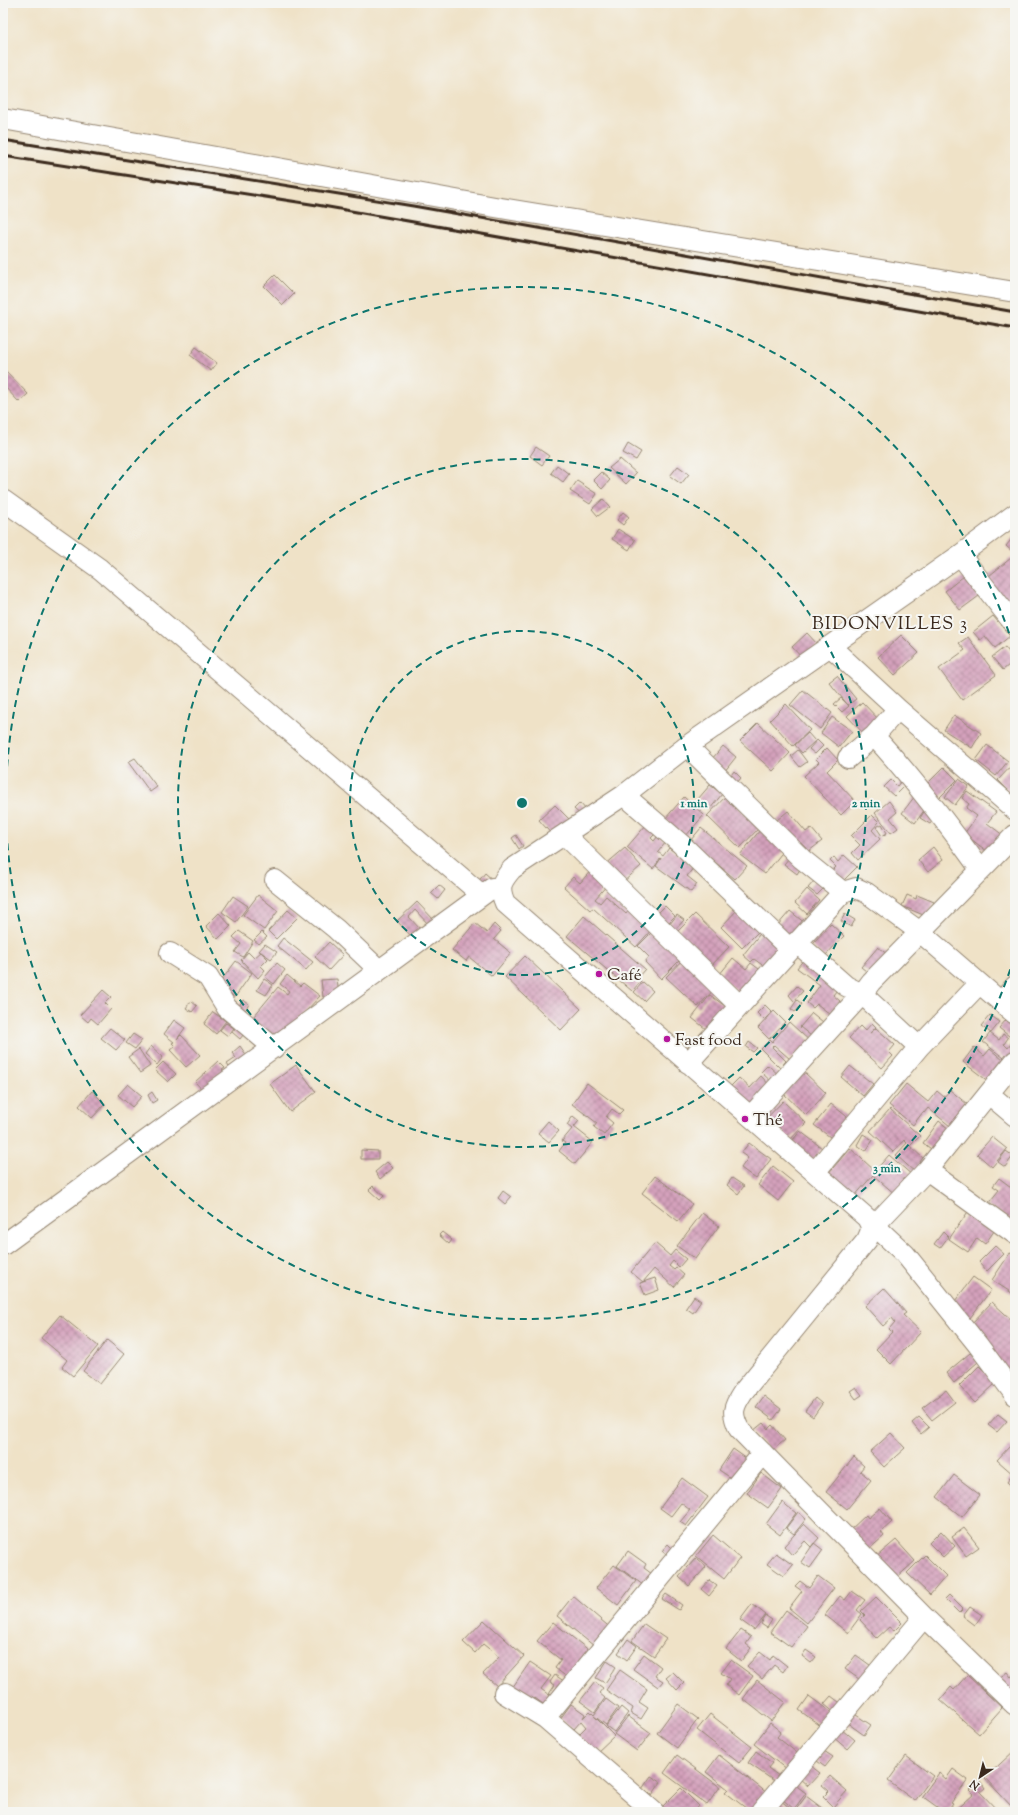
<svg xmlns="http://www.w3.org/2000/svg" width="1018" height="1815" font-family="'Sorts Mill Goudy',serif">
	<defs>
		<pattern id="building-cross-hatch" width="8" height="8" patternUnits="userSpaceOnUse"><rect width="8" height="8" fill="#d4a1bc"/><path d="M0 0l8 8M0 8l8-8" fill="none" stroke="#ad8398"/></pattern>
	</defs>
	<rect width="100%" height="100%" fill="#f6f6f2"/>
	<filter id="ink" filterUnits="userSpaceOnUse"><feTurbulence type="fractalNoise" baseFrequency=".025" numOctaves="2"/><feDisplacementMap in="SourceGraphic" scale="8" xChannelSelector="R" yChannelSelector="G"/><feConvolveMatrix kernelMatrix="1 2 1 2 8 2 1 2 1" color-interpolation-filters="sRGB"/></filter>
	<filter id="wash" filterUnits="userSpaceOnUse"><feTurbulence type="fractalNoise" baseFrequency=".012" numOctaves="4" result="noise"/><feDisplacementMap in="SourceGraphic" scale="16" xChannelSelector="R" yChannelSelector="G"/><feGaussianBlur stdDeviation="0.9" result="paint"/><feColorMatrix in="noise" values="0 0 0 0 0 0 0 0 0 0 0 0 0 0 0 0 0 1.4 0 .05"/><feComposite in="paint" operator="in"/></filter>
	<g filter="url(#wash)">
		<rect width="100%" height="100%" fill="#efe2c7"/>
		<g id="blocks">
			<path fill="url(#building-cross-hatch)" d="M275 275 294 294 283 305 264 286Z
				M196 347 217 363 211 371 190 355Z
				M3 368 28 394 19 402 3 385Z
				M628 444 641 452 636 460 623 453Z
				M536 447 549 456 542 465 530 456Z
				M620 459 636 473 626 484 609 468Z
				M557 465 569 474 563 482 551 473Z
				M678 466 689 474 681 484 670 476Z
				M601 472 610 480 602 489 593 480Z
				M577 481 597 494 590 504 570 491Z
				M603 499 610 507 598 516 592 509Z
				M623 512 629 517 623 525 617 520Z
				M618 529 635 540 629 550 612 539Z
				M1015 535V554L1006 546Z
				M1011 558 1015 563V617L984 580Z
				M964 576 979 596 960 610 945 591Z
				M993 616 1010 636 995 648 985 636 980 640 973 632Z
				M807 633 818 645 803 659 792 647Z
				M901 635 919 653 895 675 878 657Z
				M968 637 996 675 962 700 939 669 965 650 959 643Z
				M1005 647 1015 660 1003 670 992 657Z
				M837 676 856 699 848 705 829 682Z
				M803 690 832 713 820 729 790 705Z
				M841 698 849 706 842 712 834 704Z
				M862 702 881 722 866 736 847 716Z
				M786 704 810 730 793 746 770 720Z
				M954 715 981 733 972 748 944 730Z
				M832 717 852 731 839 747 821 733Z
				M758 723 790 753 773 771 740 741Z
				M808 733 815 741 802 753 795 745Z
				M817 740 823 746 815 754 809 749Z
				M987 745 1008 761 996 776 976 760Z
				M723 746 736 757 724 772 711 760Z
				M827 748 838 760 827 771 855 801 841 815 804 776 819 762 816 759Z
				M798 750 807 762 800 767 791 756Z
				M135 758 157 787 150 792 128 762Z
				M1015 762V790L1012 794 998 780Z
				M944 767 957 780 938 799 925 786Z
				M734 771 741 778 736 784 729 778Z
				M903 779 907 783 894 796 884 787 891 780 897 786Z
				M959 779 969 786 955 805 945 797Z
				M710 785 722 794 710 809 698 799Z
				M967 791 996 812 987 823 1004 836 991 854 964 834 977 816 966 808 969 804 962 798Z
				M727 795 759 828 740 848 707 816Z
				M915 796 928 805 915 823 902 813Z
				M684 797 704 815 685 837 665 819Z
				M889 801 897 812 890 818 898 828 891 833 875 813Z
				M580 803 587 811 582 816 574 809Z
				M555 805 571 821 554 837 539 820Z
				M926 809 936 816 930 824 920 818Z
				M788 811 806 832 811 828 822 841 805 854 777 820Z
				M872 815 879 822 872 830 880 839 858 860 852 853 860 845 851 836Z
				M647 824 657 832 651 838 654 841 658 836 666 842 658 852 663 856 669 848 694 867 687 876 697 884 691 892 656 866 661 858 653 869 627 847Z
				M882 824 887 833 882 836 876 827Z
				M701 828 747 866 735 879 690 841Z
				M760 830 785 849 765 874 740 855Z
				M516 835 523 846 519 849 512 838Z
				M933 847 943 860 928 872 918 860Z
				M625 848 641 866 621 884 605 865Z
				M844 855 857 867 842 882 831 872 836 867 830 861 834 857 838 862Z
				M790 857 802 866 797 874 784 864Z
				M592 869 608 884 595 899 600 903 606 896 626 914 631 908 653 928 636 947 593 908 590 910 564 887 573 877 580 883Z
				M485 873 494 881 485 890 477 883Z
				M815 880 824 888 817 895 808 888Z
				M439 885 445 890 438 899 431 893Z
				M807 889 819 900 807 914 795 903Z
				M258 895 278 911 264 930 243 915Z
				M907 895 916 899 917 895 934 902 928 917 902 906Z
				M233 896 248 906 236 922 222 912Z
				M417 902 435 921 430 926 415 910 409 917 420 929 412 937 397 921Z
				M665 906 675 916 667 924 657 914Z
				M740 907 762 928 742 948 721 927Z
				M288 910 297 918 276 939 268 931Z
				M790 911 806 924 793 939 777 926Z
				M219 913 231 926 218 939 206 926Z
				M695 914 729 947 710 967 676 933Z
				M845 914 855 920 851 927 841 921Z
				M677 915 684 920 675 930 669 925Z
				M584 916 645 969 637 978 641 981 632 991 567 936Z
				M475 923 487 933 494 924 501 931 494 939 511 953 492 976 469 957 466 961 452 950Z
				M831 924 844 936 824 957 811 945Z
				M655 929 684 956 661 979 645 962 649 957 638 946Z
				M763 930 783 946 765 967 754 959 751 962 743 955Z
				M239 931 253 941 243 957 235 952 241 944 233 937Z
				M262 932 267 937 259 944 254 940Z
				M283 938 313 962 306 970 277 946Z
				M329 942 343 955 329 970 315 957Z
				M265 944 277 952 271 959 261 952 268 959 261 966 265 970 258 978 241 960 248 952 254 958 261 952 259 951Z
				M878 947 893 959 876 979 861 967Z
				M525 956 581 1009 561 1030 505 977Z
				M684 958 716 987 698 1007 666 977Z
				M733 958 746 969 751 963 763 972 742 995 719 975Z
				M805 958 840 986 833 995 840 1001 830 1014 817 1004 813 1008 807 1003 820 985 797 968Z
				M236 961 252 973 235 997 218 985Z
				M277 963 285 970 274 984 265 977Z
				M287 975 300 986 303 983 320 996 279 1040 272 1033 268 1037 249 1022 278 987 287 994 289 991 280 984Z
				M264 979 273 985 266 995 257 990Z
				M337 979 339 996 323 997 321 980Z
				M643 982 653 991 644 1001 634 992Z
				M797 986 803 991 794 1001 789 995Z
				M103 990 111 997 105 1003 111 1009 98 1024 91 1018 88 1022 80 1015Z
				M710 995 729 1009 711 1033 692 1018Z
				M243 1000 249 1004 244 1013 237 1009Z
				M797 1000 802 1004 795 1012 791 1009Z
				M191 1001 197 1006 192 1012 186 1008Z
				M765 1005 772 1012 764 1020 757 1013Z
				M774 1011 785 1022 769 1039 758 1028Z
				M213 1012 226 1021 216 1034 204 1024Z
				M812 1013 828 1026 816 1040 800 1027Z
				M990 1015 1000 1022 991 1033 981 1026Z
				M174 1020 185 1028 177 1039 181 1035 200 1055 186 1067 170 1050 175 1046 172 1043 174 1042 164 1034Z
				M1006 1020 1015 1027V1059L1012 1064 983 1042 990 1033 999 1040 1003 1034 1008 1038 1004 1044 1008 1048 1014 1040 999 1028Z
				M789 1022 812 1043 790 1059 774 1045 772 1047 786 1061 780 1068 761 1049 770 1040 772 1042Z
				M226 1023 234 1028 228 1036 220 1030Z
				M872 1023 876 1027 869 1034 876 1028 895 1045 889 1052 893 1056 882 1068 849 1038 860 1026 865 1031Z
				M238 1025 246 1031 240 1039 232 1032Z
				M110 1028 125 1040 116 1050 101 1038Z
				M133 1034 142 1040 135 1049 126 1043Z
				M749 1042 757 1048 753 1052 746 1047Z
				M151 1046 163 1057 157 1065 145 1054Z
				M240 1046 252 1063 234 1075 227 1064 236 1058 232 1053Z
				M974 1047 984 1056 990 1049 1009 1065 993 1085 963 1062Z
				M139 1049 150 1066 140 1073 128 1057Z
				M218 1061 225 1068 222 1070 228 1077 207 1095 195 1082Z
				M163 1062 176 1074 168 1082 155 1070Z
				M296 1065 316 1092 290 1112 270 1084Z
				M768 1065 783 1079 776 1086 761 1072Z
				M850 1066 873 1084 863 1096 841 1077Z
				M804 1072 826 1093 806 1115 783 1093Z
				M761 1076 773 1089 754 1110 730 1087 739 1078 750 1088Z
				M587 1083 623 1110 619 1114 612 1109 606 1117 613 1123 604 1135 594 1127 597 1123 572 1104Z
				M128 1084 142 1096 132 1107 118 1095Z
				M906 1084 928 1102 937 1091 944 1097 950 1090 967 1104 950 1126 928 1108 924 1113 923 1112 913 1125 889 1105Z
				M92 1091 105 1104 92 1118 79 1106Z
				M152 1092 157 1100 152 1103 148 1095Z
				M783 1101 806 1123 787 1143 764 1121Z
				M831 1104 850 1119 834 1140 814 1125Z
				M890 1109 920 1136 910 1146 925 1160 917 1174 896 1155 907 1143 904 1140 893 1152 870 1131Z
				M573 1116 579 1121 574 1127 593 1142 575 1164 559 1151 565 1143 562 1141 572 1129 567 1125Z
				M548 1121 559 1131 549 1142 538 1133Z
				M939 1121 954 1133 938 1154 923 1143Z
				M800 1131 822 1148 812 1161 790 1144Z
				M863 1134 873 1140 866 1151 857 1145Z
				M992 1137 1007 1149 992 1167 977 1154Z
				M749 1143 771 1159 756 1179 741 1168 748 1158 741 1153Z
				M850 1148 875 1171 889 1155 913 1176 896 1195 873 1175 853 1198 827 1175Z
				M361 1150 378 1151V1159H361Z
				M1006 1151 1013 1156 1005 1167 998 1162Z
				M387 1162 393 1168 380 1179 375 1172Z
				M773 1166 793 1182 778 1201 758 1185Z
				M655 1176 692 1204 678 1221 642 1193Z
				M732 1178 744 1186 738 1194 727 1185Z
				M999 1178 1015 1190V1223L987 1205 999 1190 993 1186Z
				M373 1186 384 1196 380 1200 369 1190Z
				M503 1191 511 1197 505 1204 498 1198Z
				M972 1206 999 1224 985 1244 977 1238 968 1252 949 1239Z
				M702 1213 719 1226 695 1259 677 1246Z
				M442 1232 452 1240 449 1244 439 1235Z
				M943 1232 948 1237 940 1248 934 1244Z
				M655 1243 670 1256 675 1250 686 1259 679 1267 673 1261 669 1266 674 1270 676 1268 684 1275 674 1287 654 1269 643 1282 631 1272Z
				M995 1246 1004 1254 987 1271 979 1262Z
				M1015 1249V1295L992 1280 1010 1253 1012 1254Z
				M973 1277 991 1290 970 1318 952 1305Z
				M655 1278 659 1290 645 1295 640 1283Z
				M884 1288 906 1313 903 1315 921 1332 891 1364 876 1349 892 1332 889 1329 895 1322 892 1318 883 1326 865 1306Z
				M694 1296 701 1301 693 1313 686 1308Z
				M992 1302 1015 1323V1377L982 1346 969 1326Z
				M60 1315 98 1346 73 1376 62 1367 67 1360 41 1338Z
				M107 1340 124 1354 100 1384 83 1371Z
				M970 1353 978 1362 954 1383 946 1373Z
				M979 1366 996 1383 975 1403 959 1386Z
				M856 1387 862 1395 856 1399 850 1391Z
				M946 1390 955 1402 932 1420 922 1408Z
				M764 1396 781 1409 773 1420 756 1407Z
				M815 1398 822 1404 813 1417 805 1411Z
				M998 1414 1007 1421 997 1432 988 1425Z
				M919 1417 929 1427 921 1434 912 1423Z
				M763 1423 768 1429 772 1425 785 1440 770 1452 753 1431Z
				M891 1433 905 1448 884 1467 870 1452Z
				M1010 1446 1015 1450 1014 1475 997 1460Z
				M733 1449 747 1459 734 1480 719 1470Z
				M854 1457 864 1466 860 1471 871 1480 847 1509 826 1492Z
				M761 1473 782 1489 768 1508 747 1493Z
				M954 1475 980 1495 962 1517 937 1497Z
				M1012 1475 1015 1478V1489L1007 1482Z
				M682 1478 708 1497 686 1526 680 1522 690 1510 681 1503 671 1516 660 1508Z
				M782 1502 796 1513 780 1535 766 1524Z
				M880 1508 892 1522 881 1532 884 1536 867 1551 849 1531 866 1515 868 1518Z
				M798 1512 806 1519 794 1534 786 1528Z
				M804 1524 819 1538 811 1547 805 1541 792 1555 784 1546Z
				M964 1528 979 1547 966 1556 952 1537Z
				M941 1531 955 1546 943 1557 929 1543Z
				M713 1535 740 1558 724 1579 696 1556Z
				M896 1540 915 1561 894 1580 875 1558Z
				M814 1543 823 1550 810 1568 801 1562Z
				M668 1544 673 1549 667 1555 662 1551Z
				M628 1551 646 1564 644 1568 652 1574 643 1585 617 1566Z
				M776 1553 793 1565 784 1576 767 1564Z
				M925 1555 946 1576 930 1595 907 1573Z
				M696 1558 706 1567 689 1586 679 1577Z
				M614 1565 636 1581 618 1605 596 1588Z
				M818 1576 834 1588 807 1623 789 1608 802 1591 795 1586 800 1581 809 1588Z
				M709 1580 717 1586 709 1596 701 1589Z
				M852 1591 865 1600 857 1610 862 1614 848 1633 825 1615 840 1596 845 1600Z
				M666 1594 682 1605 679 1610 662 1599Z
				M949 1595 963 1609 959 1613 945 1599Z
				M573 1596 614 1631 599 1650 557 1616Z
				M876 1597 902 1623 894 1631 889 1627 877 1638 860 1620 865 1615 861 1611Z
				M752 1604 766 1615 754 1630 740 1620Z
				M970 1607 982 1615 975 1625 963 1616Z
				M786 1610 807 1626 791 1647 770 1632Z
				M766 1616 772 1620 767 1628 761 1624Z
				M484 1620 524 1656 497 1686 483 1674 499 1657 483 1644 475 1653 463 1642Z
				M553 1622 595 1655 573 1682 555 1668 561 1660 537 1641Z
				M644 1624 666 1639 654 1656 632 1641Z
				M741 1630 751 1637 746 1644 751 1648 741 1661 726 1649Z
				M628 1639 637 1646 627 1660 618 1653Z
				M806 1650 816 1657 811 1663 802 1656Z
				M760 1652 770 1660 773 1655 787 1666 783 1672 774 1665 762 1679 747 1666Z
				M644 1654 661 1667 655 1676 663 1681 658 1687 633 1669Z
				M856 1655 874 1668 863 1682 845 1669Z
				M731 1660 753 1676 739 1695 726 1685 730 1679 721 1673Z
				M607 1661 616 1667 605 1683 596 1678Z
				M530 1662 551 1676 541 1689 553 1698 547 1707 535 1698 530 1705 510 1691Z
				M620 1670 647 1689 639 1702 648 1708 641 1719 631 1713 633 1708 606 1690Z
				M673 1672 684 1683 677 1690 666 1678Z
				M1007 1672 1011 1677 1015 1674V1691L1011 1694 999 1678Z
				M555 1675 565 1682 554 1698 549 1694 555 1685 550 1682Z
				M967 1675 1002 1708 979 1734 940 1700 951 1687 954 1690Z
				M757 1680 785 1702 771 1721 743 1699Z
				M595 1682 603 1688 599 1693 605 1698 595 1712 580 1701Z
				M809 1696 832 1713 822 1727 799 1710Z
				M831 1696 843 1705 836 1714 824 1704Z
				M606 1699 618 1708 606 1725 594 1716 614 1736 595 1754 577 1736 586 1727 581 1721 574 1729 560 1719 571 1704 585 1714 583 1718 590 1711 594 1715Z
				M678 1704 698 1719 677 1748 657 1733Z
				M621 1707 628 1713 614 1732 606 1726Z
				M853 1713 871 1725 864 1735 846 1722Z
				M710 1714 752 1747 739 1763 697 1730Z
				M628 1716 651 1733 637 1751 614 1734Z
				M770 1723 781 1732 777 1737 801 1756 786 1769 754 1744Z
				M841 1728 855 1740 847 1749 833 1737Z
				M1015 1750V1805L1012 1807 985 1778Z
				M756 1751 772 1763 768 1768 783 1779 780 1785 748 1763Z
				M824 1751 833 1757 825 1767 817 1761Z
				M677 1755 720 1787 707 1805 664 1773Z
				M719 1755 772 1797 760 1812H751L725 1792 728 1789 706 1772Z
				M906 1756 933 1776 915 1801 888 1781Z
				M811 1766 820 1773 808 1786 799 1778Z
				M953 1769 968 1780 951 1803 953 1804 947 1812H944L922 1796 939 1773 946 1779Z
				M651 1776 661 1782 652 1795 642 1789Z
				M830 1776 847 1791 833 1807 823 1797 829 1791 822 1785Z
				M980 1781 985 1788 980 1792 999 1812H954L974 1794 970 1790Z
				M794 1784 806 1793 794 1809 782 1799Z
				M681 1788 699 1806 694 1812H665L661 1808Z
				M806 1796 826 1811 825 1812 795 1811Z
				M780 1800 795 1812H772Z"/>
		</g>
	</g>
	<g filter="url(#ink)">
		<use href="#blocks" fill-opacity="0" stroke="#958672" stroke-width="1"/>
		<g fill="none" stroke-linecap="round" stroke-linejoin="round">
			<defs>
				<path id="minor" d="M3 119 495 207 1015 292
					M3 500 100 569 482 895
					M1015 514 960 555 687 746 624 795 512 869C501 882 498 887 505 903L867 1218 872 1228 867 1240 743 1392C733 1407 731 1413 739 1429L924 1617 1015 1705
					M960 555 1015 625
					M830 646 898 709 1015 810
					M874 736C913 778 947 823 980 869
					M687 746 802 859 843 892
					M848 758 874 736 898 709
					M624 795 681 844 790 949
					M565 835 739 1005
					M275 880 336 929 379 970
					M796 942 846 986 862 994 871 982 1015 835
					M170 953 208 977 227 1008 274 1048
					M1001 1002 1015 986
					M688 1063 843 892 856 888 867 893 920 932 1015 1014
					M989 1094 1015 1116
					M751 1116 862 994 919 1047
					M927 1170 1015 1234
					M815 1172 919 1047 979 984
					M874 1225 905 1254 978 1345 1015 1395
					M872 1228 927 1170 1015 1061
					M3 1245 492 888
					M504 1693 545 1718 654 1812
					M545 1718 763 1453
					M761 1812 924 1617"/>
			</defs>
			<use href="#minor" stroke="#958672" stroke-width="22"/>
			<use href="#minor" stroke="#fff" stroke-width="20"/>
			<path stroke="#3b2a1e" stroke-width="3" d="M3 140 413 206 1015 312
				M3 156 317 205 1015 328"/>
		</g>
	</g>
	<g fill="none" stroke="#0f766e" stroke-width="2" stroke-dasharray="7 5">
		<circle cx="522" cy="803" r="172"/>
		<circle cx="522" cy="803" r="344"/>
		<path d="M1014 958A516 516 0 1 1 1014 648"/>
	</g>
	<g fill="#b5179e" stroke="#f6f6f2" stroke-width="1.5">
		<circle cx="599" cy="974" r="4"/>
		<circle cx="667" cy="1039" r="4"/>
		<circle cx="745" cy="1119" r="4"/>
	</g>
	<g text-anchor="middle" stroke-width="4" stroke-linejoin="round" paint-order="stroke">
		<g font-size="17" fill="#3b2a1e" stroke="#f6f6f2" text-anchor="start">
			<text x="607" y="980">Café</text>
			<text x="675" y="1045">Fast food</text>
			<text x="753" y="1125">Thé</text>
		</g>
		<g font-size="19" letter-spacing="1" fill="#3b2a1e" stroke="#f6f6f2">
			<text x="890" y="629">BIDONVILLES 3</text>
		</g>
	</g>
	<circle cx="522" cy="803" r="6" fill="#0f766e" stroke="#f6f6f2" stroke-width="2"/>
	<g font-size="12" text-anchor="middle" font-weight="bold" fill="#0f766e" stroke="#f6f6f2" stroke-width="4" stroke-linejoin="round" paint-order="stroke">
		<text x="694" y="807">1 min</text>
		<text x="866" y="807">2 min</text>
		<text x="887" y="1172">3 min</text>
	</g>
	<rect width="1018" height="1815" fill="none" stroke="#f6f6f2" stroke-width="16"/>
	<g transform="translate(980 1777) rotate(215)" stroke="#f6f6f2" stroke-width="3" paint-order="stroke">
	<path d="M0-3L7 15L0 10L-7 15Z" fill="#3b2a1e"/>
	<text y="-6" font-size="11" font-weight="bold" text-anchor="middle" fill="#3b2a1e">N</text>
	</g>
</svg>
